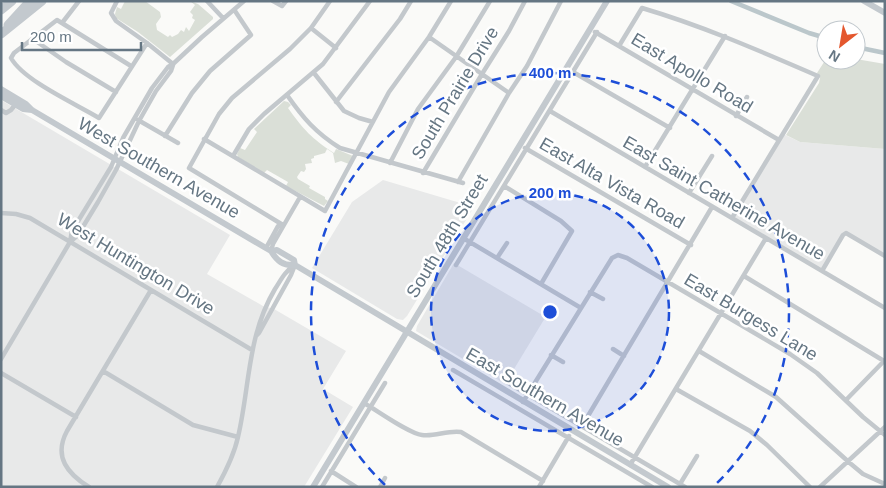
<svg xmlns="http://www.w3.org/2000/svg" width="886" height="488" font-family="Helvetica,sans-serif">
	<rect width="100%" height="100%" fill="#fafaf8"/>
	<path fill="#e8e9e9" d="M1 100 230 235 207 274 263 306 274 309 346 351 323 389 353 407 304 487H1Z
		M783 134 800 142 885 149V256L846 234 822 271 732 218Z
		M383 180 474 207 407 316 403 320 397 319 312 268 352 202Z
		M454 263 544 316 545 318 505 384 416 331 417 326Z"/>
	<path fill="#dadfd7" d="M125 1H145L160 12 161 17 156 24 157 30 168 37 170 35 172 37 178 34 181 30 184 32 186 27 189 31 195 20 192 18 193 15 190 12 195 5 190 1 198 4 213 17V19L170 57 138 32 116 18 115 14 117 7 121 9Z
		M826 59H856L885 64V149L800 142 786 135 819 83 820 78 817 73Z
		M284 101 288 102 291 105 288 108C304 130 311 138 334 153L336 149 353 156 349 164 341 161 335 163 333 153 327 149 325 153 314 156V158L311 159 312 163 305 164 306 169 304 172 301 171 297 177 298 179 310 186 309 188 325 197V199L328 201 324 206 286 186 288 182 267 170 264 173 238 157 237 154 240 148 245 150 257 132 254 129Z"/>
	<g fill="none" stroke-linecap="round" stroke-linejoin="round">
		<path stroke="#bbc7cb" stroke-width="4.5" d="M731 1 809 33 826 38
			M856 47 885 53"/>
		<path stroke="#c3c8cc" stroke-width="4.5" d="M117 1 111 13 116 21 147 43 173 64
			M207 1 223 18
			M273 1 282 6 286 1
			M62 23 79 1
			M311 28 336 48
			M595 32 779 140
			M429 37 509 93
			M33 39 66 62 116 92
			M619 46 642 8C703 26 760 51 818 76L732 218
			M131 66 57 20 14 53 11 58C24 81 76 104 99 118L147 43
			M573 72 670 128
			M314 73 344 111 359 118 373 122
			M287 95C303 118 316 133 340 148L463 183
			M336 102 400 19 411 1
			M1 110 6 113 11 110 15 105
			M550 111 885 308
			M736 116 747 97
			M138 120 178 143
			M165 136 192 93 210 71 251 35 235 11
			M204 139 325 211 389 92 429 37 451 1
			M525 148 691 245
			M233 156 249 129 264 114 323 64 370 1
			M390 163 418 109 456 57 490 1
			M645 167 725 36
			M423 173 482 74 509 31 525 1
			M458 182 509 93 527 66 561 1
			M504 186 561 221 572 231 541 284
			M689 193 712 156
			M1 213 16 214 30 218 252 350
			M283 225 189 168 219 114 232 98 290 49 311 28 330 1
			M463 238 581 308
			M70 242 78 235 98 202 116 170 139 121 156 91 171 71 173 65
			M266 248 278 226 283 225
			M271 251 273 244 300 197
			M497 258 507 243
			M456 265 597 32
			M822 271 843 235 846 233 885 256
			M744 276 884 361 846 400
			M590 292 603 299
			M256 336 259 333 291 275 295 265
			M613 349 624 356
			M699 351 776 397 851 464 863 474 885 484
			M551 355 563 362
			M1 359 70 242 72 231 111 167 123 138 152 88 168 67 173 64 202 37 244 1
			M453 370 652 487
			M103 371 193 425 238 437
			M1 373 76 417
			M505 381 685 487
			M676 389 750 431 767 445 810 487
			M523 402 612 258 618 255 627 258 790 354 817 373 863 417 885 435
			M364 403C378 411 408 433 422 435 435 437 447 430 461 432L543 481
			M582 426 712 207
			M630 465 766 238
			M331 471 356 487
			M680 484 697 456
			M89 487C68 474 53 457 67 431L151 290
			M217 487C226 471 234 455 238 437 250 386 247 336 275 289 281 280 284 272 294 266
			M322 487 385 383
			M380 487 385 478
			M539 487 569 436
			M820 487 885 427"/>
		<path stroke="#c3c9ce" stroke-width="6" d="M864 1 885 13
			M1 89 26 104 32 110 271 251C277 261 283 266 295 265L668 487
			M1 96 23 109 32 110
			M271 251 277 250 294 260 295 265
			M313 487 607 1"/>
		<path stroke="#c3c9ce" stroke-width="9" d="M1 10 12 1
			M8 25 30 1
			M1 34 42 1"/>
	</g>
	<circle cx="550" cy="312" r="119" fill="#1d4ed8" fill-opacity=".12"/>
	<g fill="none" stroke="#1d4ed8" stroke-width="2.5" stroke-dasharray="9 6">
		<circle cx="550" cy="312" r="119"/>
		<path d="M385 485A239 239 0 1 1 715 485"/>
	</g>
	<g text-anchor="middle" stroke-width="5" stroke-linejoin="round" paint-order="stroke">
		<g font-size="18" fill="#657683" stroke="#fff">
			<text transform="translate(692 73) rotate(31)" y="6">East Apollo Road</text>
			<text transform="translate(455 93) rotate(-59)" y="6">South Prairie Drive</text>
			<text transform="translate(159 168) rotate(30)" y="6">West Southern Avenue</text>
			<text transform="translate(612 183) rotate(30)" y="6">East Alta Vista Road</text>
			<text transform="translate(724 198) rotate(30)" y="6">East Saint Catherine Avenue</text>
			<text transform="translate(447 236) rotate(-59)" y="6">South 48th Street</text>
			<text transform="translate(136 264) rotate(31)" y="6">West Huntington Drive</text>
			<text transform="translate(751 317) rotate(31)" y="6">East Burgess Lane</text>
			<text transform="translate(545 397) rotate(30)" y="6">East Southern Avenue</text>
		</g>
	</g>
	<circle cx="550" cy="312" r="8" fill="#1d4ed8" stroke="#fff" stroke-width="2.5"/>
	<g font-size="15" text-anchor="middle" font-weight="bold" fill="#1d4ed8" stroke="#fff" stroke-width="5" stroke-linejoin="round" paint-order="stroke">
		<text x="550" y="78">400 m</text>
		<text x="550" y="198">200 m</text>
	</g>
	<rect width="886" height="488" fill="none" stroke="#657683" stroke-width="5"/>
	<g transform="translate(841 45) rotate(211)"><circle r="24" fill="#ffffff" stroke="#c1c8cd"/>
	<path d="M0-4L9 19L0 12L-9 19Z" fill="#e4572e"/>
	<text y="-8" font-size="14" font-weight="bold" text-anchor="middle" fill="#657683">N</text>
	</g>
	<path d="M22 42v8h119v-8" fill="none" stroke="#657683" stroke-width="2.5"/>
	<text x="30" y="42" font-size="15" fill="#657683" stroke="#ffffff" stroke-width="4" paint-order="stroke">200 m</text>
</svg>
